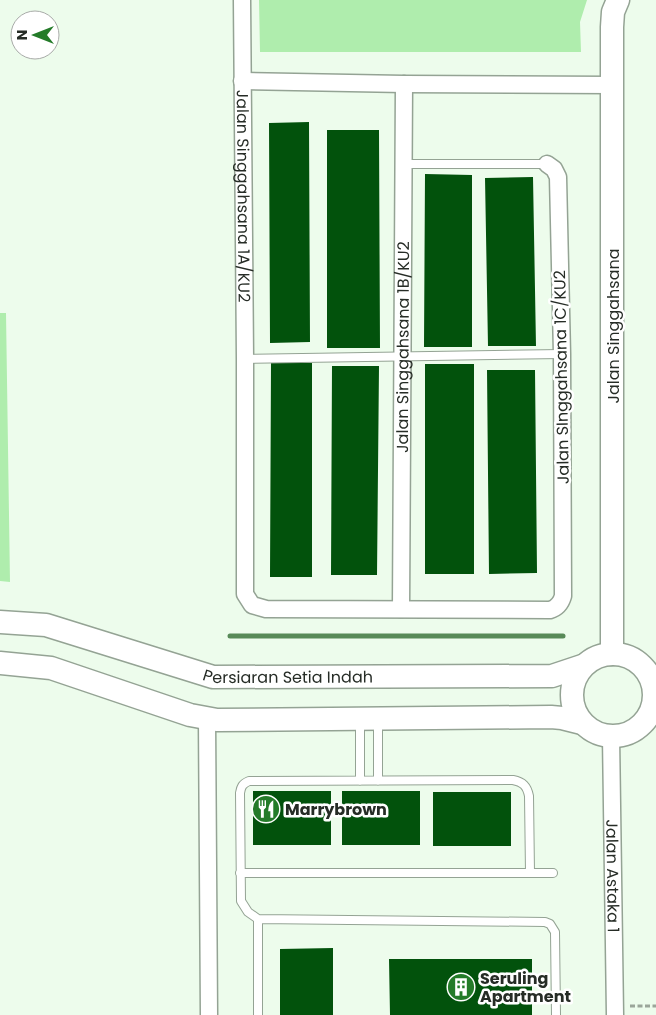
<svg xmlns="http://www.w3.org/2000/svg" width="656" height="1015" font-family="Poppins,sans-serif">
	<rect width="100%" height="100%" fill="#edfcec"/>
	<path fill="#afedad" d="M259 0H587L580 22 581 52H260Z
		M0 313H6L10 582 0 581Z"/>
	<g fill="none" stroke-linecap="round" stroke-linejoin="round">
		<path stroke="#588a58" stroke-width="5" d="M230 636H563"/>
	</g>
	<path fill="#02520c" d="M309 122 310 342 270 343 269 123Z
		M327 130H379L380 348H327Z
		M425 174 472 175V347H424Z
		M533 177 536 346H488L485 178Z
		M271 363H312V577H270Z
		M425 364H474V574H425Z
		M332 366H379L377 575H331Z
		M487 370H535L537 573 489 574Z
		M253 791H331V845H253Z
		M342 791H420V845H342Z
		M433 792H511V846H433Z
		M333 948V1015H280V949Z
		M389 959H532V1015H390Z"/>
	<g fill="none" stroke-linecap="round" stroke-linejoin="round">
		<defs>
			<path id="lane" d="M403 164H547
				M245 359 562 354
				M360 720V781
				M378 781V721
				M240 873H530L529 796C527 786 523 782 513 780L249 781C242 784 241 787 240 793L241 901 248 912 258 919 545 922 550 924 555 932 556 1015
				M530 873H553
				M258 919V1015"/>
			<g id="street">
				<path id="s1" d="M242 0 245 359V594L252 605 266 609 550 610C557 608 561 603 563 596L562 354 558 177 554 169 547 164"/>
				<path d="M242 81 404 84 613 85"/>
				<path id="s2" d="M401 609 404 84"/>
				<path d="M207 719 209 1015"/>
				<path id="s3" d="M611 736 615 1015"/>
			</g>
			<g id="secondary">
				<path id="s4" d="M0 622 46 625 213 677 552 676 582 666"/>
				<circle cx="613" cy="695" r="41"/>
				<path d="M612 654V27L613 12 618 0"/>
				<path d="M0 663 51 668 190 715 217 720 551 717 562 718 582 723"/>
			</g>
		</defs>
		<use href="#lane" stroke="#94a394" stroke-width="10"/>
		<use href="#street" stroke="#94a394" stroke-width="19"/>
		<use href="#secondary" stroke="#94a394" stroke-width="25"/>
		<path stroke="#9ba69a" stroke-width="3" stroke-dasharray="5 2.5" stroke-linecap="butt" d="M630 1006H656"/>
		<use href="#lane" stroke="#fff" stroke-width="8"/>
		<use href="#street" stroke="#fff" stroke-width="16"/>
		<use href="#secondary" stroke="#fff" stroke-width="22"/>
	</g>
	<defs>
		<symbol id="restaurant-disc" viewBox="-11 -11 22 22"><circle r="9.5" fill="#247b29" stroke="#fff"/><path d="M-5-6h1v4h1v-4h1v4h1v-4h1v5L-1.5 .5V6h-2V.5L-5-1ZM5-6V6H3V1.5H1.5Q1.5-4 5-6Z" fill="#fff"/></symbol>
		<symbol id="building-disc" viewBox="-11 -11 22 22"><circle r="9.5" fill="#247b29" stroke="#fff"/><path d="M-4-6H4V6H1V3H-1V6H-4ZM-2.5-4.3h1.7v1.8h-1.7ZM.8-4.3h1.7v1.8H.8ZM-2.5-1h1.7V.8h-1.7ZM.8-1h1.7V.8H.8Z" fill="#fff"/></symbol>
	</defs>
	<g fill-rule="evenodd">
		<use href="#restaurant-disc" x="250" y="793" width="32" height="32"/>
		<use href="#building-disc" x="445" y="971" width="32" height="32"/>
	</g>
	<g text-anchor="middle" stroke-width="5" stroke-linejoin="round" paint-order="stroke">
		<g font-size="16" fill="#262c26" stroke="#fff">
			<text dy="6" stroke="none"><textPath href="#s1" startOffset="196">Jalan Singgahsana 1A/KU2</textPath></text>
			<text transform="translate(613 326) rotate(-90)" y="6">Jalan Singgahsana</text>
			<text dy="6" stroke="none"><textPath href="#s2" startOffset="262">Jalan Singgahsana 1B/KU2</textPath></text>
			<text transform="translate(561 377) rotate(-91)" y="6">Jalan SInggahsana 1C/KU2</text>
			<text dy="6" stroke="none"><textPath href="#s4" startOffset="296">Persiaran Setia Indah</textPath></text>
			<text dy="6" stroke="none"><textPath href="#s3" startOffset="140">Jalan Astaka 1</textPath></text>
		</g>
		<g font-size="16" font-weight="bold" fill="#262c26" stroke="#fff" text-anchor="start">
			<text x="285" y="815">Marrybrown</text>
			<text x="480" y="984">Seruling<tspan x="480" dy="18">Apartment</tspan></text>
		</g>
	</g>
	<g transform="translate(35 35) rotate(270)"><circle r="24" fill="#ffffff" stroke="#a8aba8"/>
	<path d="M0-4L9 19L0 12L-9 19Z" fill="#247b29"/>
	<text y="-8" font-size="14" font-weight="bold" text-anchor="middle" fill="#262c26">N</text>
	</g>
</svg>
